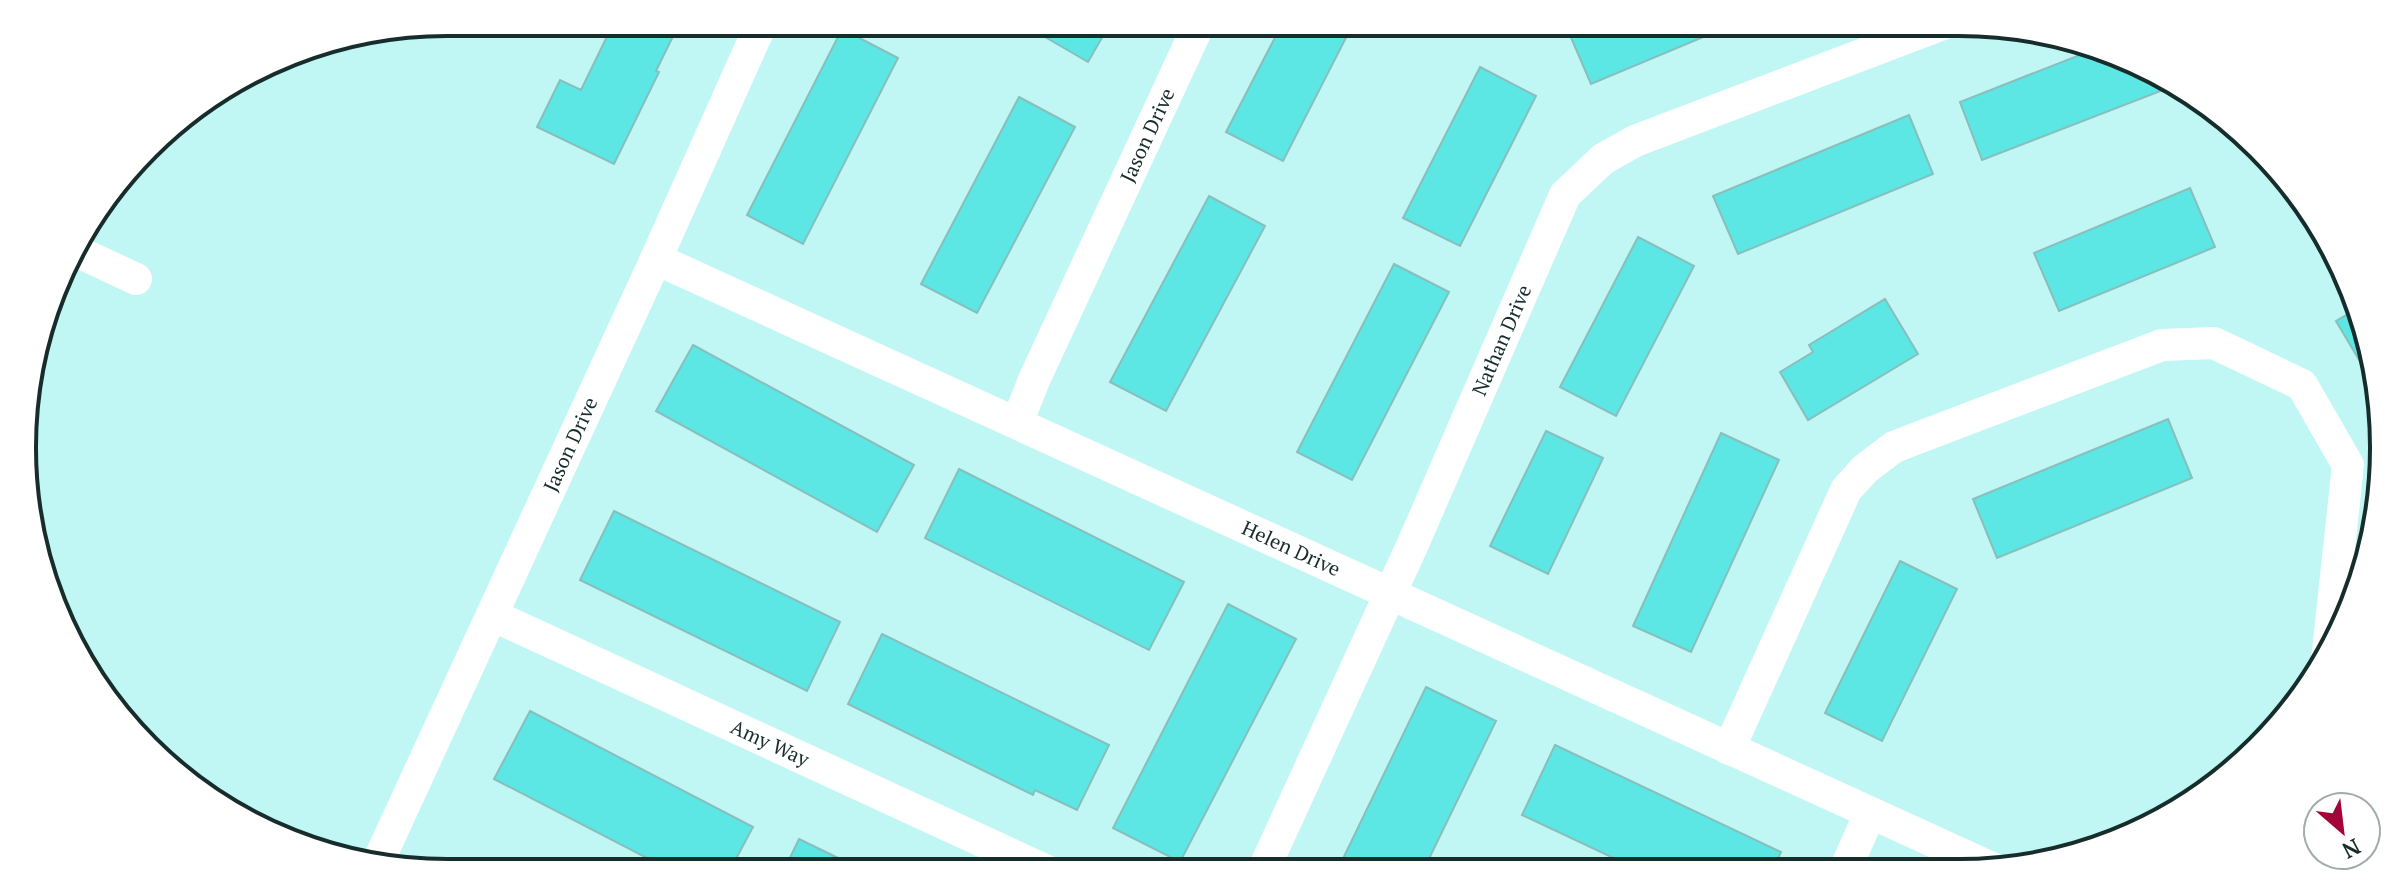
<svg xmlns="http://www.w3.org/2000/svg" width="2406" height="895" font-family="'PT Serif',serif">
	<rect width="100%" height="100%" fill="#c0f7f5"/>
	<path fill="#5ce7e4" stroke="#88bebc" stroke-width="2" d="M614 22H680L656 71 659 72 614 164 537 127 560 80 581 90Z
		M1038 22H1111L1088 62 1033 30Z
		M1283 22H1354L1283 161 1226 132Z
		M1575 22H1739L1591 84 1566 26Z
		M842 29 898 58 803 244 747 215Z
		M2095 49 2171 87 1982 160 1960 102Z
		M1480 67 1536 96 1460 246 1403 218Z
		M1019 97 1075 127 977 313 921 284Z
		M1909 115 1933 174 1738 254 1713 196Z
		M2190 188 2215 247 2059 311 2034 253Z
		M1209 196 1265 226 1166 411 1110 382Z
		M1638 237 1694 266 1616 416 1560 387Z
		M1394 264 1449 292 1352 480 1297 452Z
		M1885 299 1918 354 1808 420 1780 372 1813 352 1809 345Z
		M2353 311 2380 392V395L2336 321Z
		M693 345 914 465 877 532 656 411Z
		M2168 419 2192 478 1997 558 1973 499Z
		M1546 431 1603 458 1548 574 1490 546Z
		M1721 433 1779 460 1691 652 1633 626Z
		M959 469 1184 582 1149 650 925 538Z
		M614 511 840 622 807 691 580 580Z
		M1900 561 1957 589 1882 741 1825 713Z
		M1228 604 1296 639 1180 862 1113 828Z
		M882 634 1109 745 1077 810 1035 790 1033 795 848 704Z
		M1426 687 1496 721 1423 871H1337Z
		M530 711 753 827 729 872H674L494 779Z
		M1555 745 1781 852 1773 870H1639L1522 815Z
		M799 839 867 872H783Z"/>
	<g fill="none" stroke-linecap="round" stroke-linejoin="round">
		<g stroke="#fff" stroke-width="32">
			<path d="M74 250 136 279"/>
			<path id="s1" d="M656 259 1994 869"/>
			<path id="s2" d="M1017 423 1034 380 1200 22"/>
			<path id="s3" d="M492 615 1049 872"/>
			<path d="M1729 749 1846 490 1865 469 1894 447 2162 345 2214 343 2302 385 2348 465 2327 660"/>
			<path id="s4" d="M377 864 656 259 762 22"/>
			<path d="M1845 870 1870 813"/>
			<path id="s5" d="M1263 871 1412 546 1565 195 1603 159 1635 141 1948 22"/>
		</g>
	</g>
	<g text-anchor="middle" stroke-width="6" stroke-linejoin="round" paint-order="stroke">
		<g font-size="20" fill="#172d2c" stroke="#fff">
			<text dy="7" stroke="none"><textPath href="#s2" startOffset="316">Jason Drive</textPath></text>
			<text dy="7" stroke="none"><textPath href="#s5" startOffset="582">Nathan Drive</textPath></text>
			<text dy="7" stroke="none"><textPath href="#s4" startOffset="462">Jason Drive</textPath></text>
			<text dy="7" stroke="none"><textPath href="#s1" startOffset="698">Helen Drive</textPath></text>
			<text dy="7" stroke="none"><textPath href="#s3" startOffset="306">Amy Way</textPath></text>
		</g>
	</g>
	<path d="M0 0H2406V895H0ZM447 36H1959A411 411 0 0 1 2370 447V448A411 411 0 0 1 1959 859H447A411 411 0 0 1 36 448V447A411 411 0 0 1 447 36Z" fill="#fff" fill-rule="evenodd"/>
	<path fill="none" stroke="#172d2c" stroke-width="4" d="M447 36H1959A411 411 0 0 1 2370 447V448A411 411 0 0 1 1959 859H447A411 411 0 0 1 36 448V447A411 411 0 0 1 447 36Z"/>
	<g transform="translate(2342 831) rotate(152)"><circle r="38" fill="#ffffff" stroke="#a2abab" stroke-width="2"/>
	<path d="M0-6L14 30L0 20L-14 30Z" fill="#a30539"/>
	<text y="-12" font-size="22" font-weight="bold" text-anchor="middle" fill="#172d2c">N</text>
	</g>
</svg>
